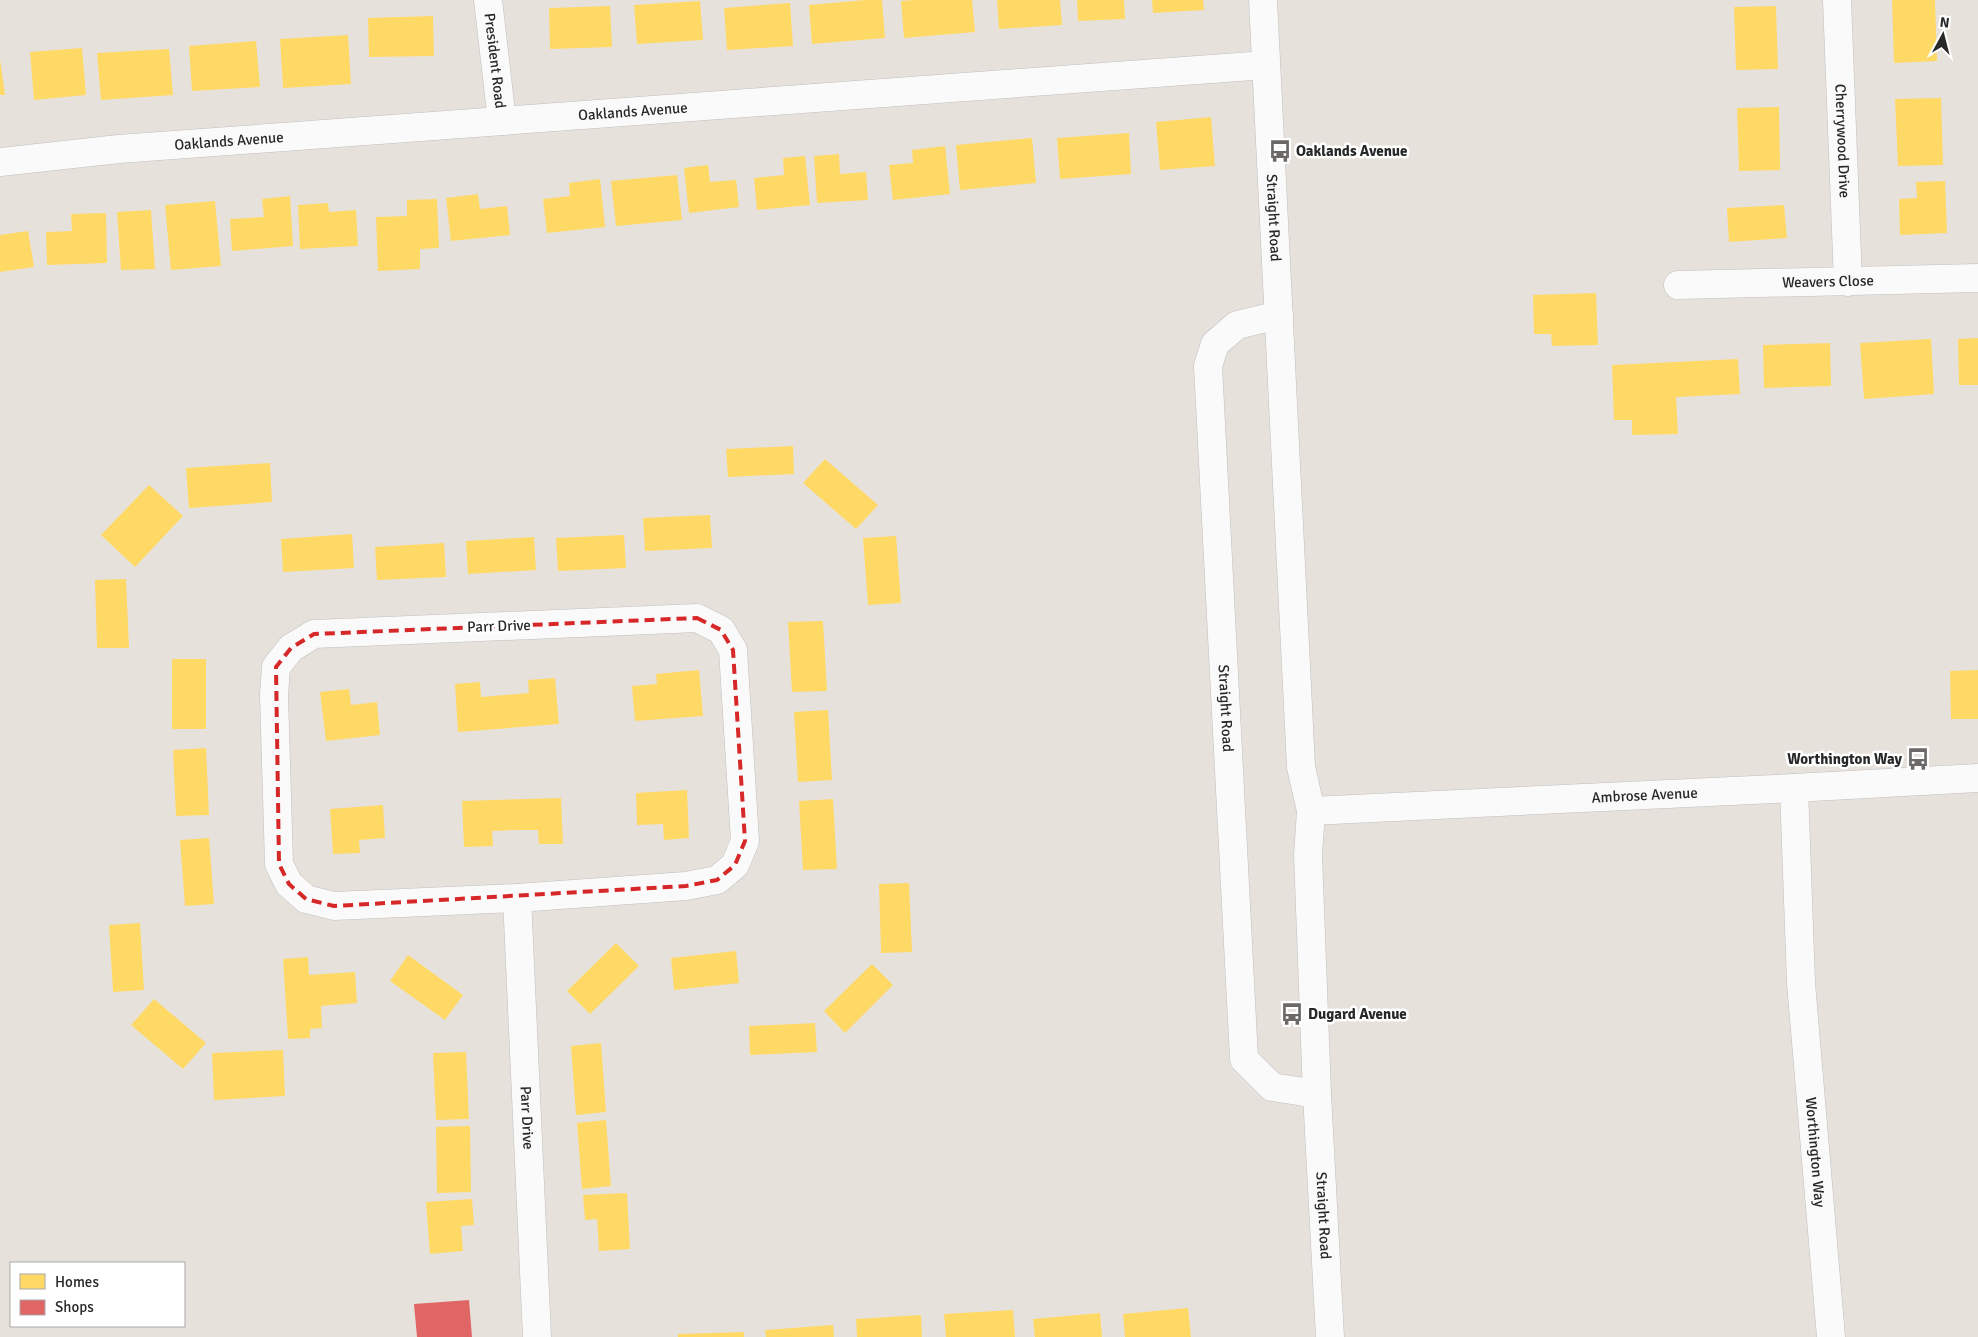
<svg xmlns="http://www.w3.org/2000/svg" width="1978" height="1337" font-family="Signika,sans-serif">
	<rect width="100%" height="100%" fill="#e7e1dc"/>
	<path fill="#ffd966" d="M866 0H882L885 38 812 44 809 5Z
		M915 0H972L975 32 904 38 901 1Z
		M997 0H1060L1062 25 999 29Z
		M1077 0H1124L1125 19 1078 21Z
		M1152 0H1203L1204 10 1153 13Z
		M1892 0H1935L1937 61 1894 63Z
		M700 1 703 40 637 44 634 5Z
		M790 3 793 46 727 50 724 8Z
		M610 6 612 47 550 49 549 8Z
		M1776 6 1778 69 1736 70 1734 7Z
		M433 16 434 56 369 57 368 18Z
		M348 35 351 84 283 88 280 39Z
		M256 41 260 87 192 91 189 46Z
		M82 48 86 95 34 100 30 52Z
		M169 49 173 95 101 100 97 53Z
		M0 59 5 95H0Z
		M1941 98 1943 165 1898 166 1895 99Z
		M1779 107 1780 170 1739 171 1737 108Z
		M1211 117 1215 166 1160 170 1156 122Z
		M1129 133 1131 174 1060 179 1057 138Z
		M1032 138 1036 183 960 190 956 145Z
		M945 146 950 194 893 200 889 165 913 163 912 150Z
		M839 154 840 174 866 172 868 200 817 203 814 156Z
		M805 156 810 205 757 210 754 178 784 175 783 158Z
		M708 165 710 182 736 180 739 207 689 213 684 168Z
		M677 175 682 220 616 226 611 181Z
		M600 179 605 227 547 233 543 199 570 196 569 183Z
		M1945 181 1947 233 1900 235 1899 199 1917 198 1916 182Z
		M478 194 480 209 507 206 510 235 451 241 446 198Z
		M290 196 293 246 232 251 230 219 264 217 262 199Z
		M437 199 439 248 420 249V269L378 271 376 217 407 216V200Z
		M215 201 221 266 171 270 165 205Z
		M328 203 329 212 356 210 358 246 300 249 298 205Z
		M1784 205 1787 238 1729 242 1727 208Z
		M151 210 155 269 121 270 117 212Z
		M106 213 107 263 47 265 46 232 72 231 71 214Z
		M28 231 34 267 0 272V235Z
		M1596 293 1598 345 1552 346 1551 334H1534L1533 295Z
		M1978 338V385H1959L1958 339Z
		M1931 339 1934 394 1864 399 1860 343Z
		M1830 343 1831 386 1764 388 1763 345Z
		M1738 359 1740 394 1676 397 1678 434 1632 435V420H1614L1612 365Z
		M793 446 794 474 728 477 726 449Z
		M825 459 878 505 856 529 803 483Z
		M270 463 272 502 189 508 186 468Z
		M149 485 183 516 135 567 101 535Z
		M710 515 712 548 645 551 643 518Z
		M352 534 354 568 283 572 281 539Z
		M624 535 626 568 558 571 556 538Z
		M896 536 901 603 868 605 863 538Z
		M534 537 536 570 468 574 466 541Z
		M444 543 446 577 377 580 375 547Z
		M126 579 129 648H97L95 580Z
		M823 621 827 691 792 692 788 622Z
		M172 659H206V729H172Z
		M699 670 703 716 635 721 632 686 657 684 656 674Z
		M1978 670V719H1951L1950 671Z
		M555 678 559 724 458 732 455 684 480 682 481 697 529 693 528 680Z
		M349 689 351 705 377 702 380 735 326 741 320 692Z
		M828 710 832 780 798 782 794 712Z
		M206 748 209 815 176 816 173 750Z
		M687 790 689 838 664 840 663 824 637 825 636 793Z
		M561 798 563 844H539L538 830H515L492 831 493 846 464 847 462 801Z
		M833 799 837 869 803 870 799 801Z
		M383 805 385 838 359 840 360 853 333 854 330 809Z
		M209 838 214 904 185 906 180 840Z
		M909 883 912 952 881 953 879 884Z
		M140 923 144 990 113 992 109 925Z
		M616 943 639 966 590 1014 567 991Z
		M736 951 739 983 674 990 671 958Z
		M408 955 463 995 445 1020 390 981Z
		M308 957 309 975 355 972 357 1003 321 1006 322 1028 310 1029V1038L288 1039 283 959Z
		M872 964 893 985 845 1033 824 1011Z
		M154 999 206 1043 183 1069 131 1025Z
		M815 1023 817 1052 750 1055 749 1026Z
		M601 1043 606 1112 576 1115 571 1046Z
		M283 1050 285 1096 214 1100 212 1053Z
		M466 1052 469 1119 436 1120 433 1053Z
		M606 1120 611 1186 582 1189 577 1123Z
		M470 1126 471 1192 437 1193 436 1127Z
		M627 1193 630 1249 599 1251 597 1219 585 1220 583 1195Z
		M472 1199 474 1225 461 1226 463 1251 430 1254 426 1202Z
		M1188 1308 1191 1337H1125L1123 1314Z
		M1013 1310 1015 1337H946L944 1314Z
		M1100 1313 1102 1337H1035L1033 1319Z
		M921 1315 922 1337H857L856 1319Z
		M833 1325 834 1337H766L765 1330Z
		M744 1332V1337H678V1334Z"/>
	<path fill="#e06666" d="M469 1300 472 1337H417L414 1304Z"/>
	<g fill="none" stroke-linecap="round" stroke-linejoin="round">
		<defs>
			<g id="minor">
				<path id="s1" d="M488 0 502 121"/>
				<path id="s2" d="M1263 0 1301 767 1311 811 1308 855 1317 1094 1330 1337"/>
				<path id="s3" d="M1837 0 1848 282"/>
				<path id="s4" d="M0 162 119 149 1266 65"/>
				<path id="s5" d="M1678 285 1978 278"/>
				<path id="s6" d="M1279 315 1237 325 1215 344 1208 366 1244 1059 1272 1087 1317 1094"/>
				<path d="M697 618 721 630 733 650 745 841 735 865 717 880 686 886 517 898 334 906 306 899 289 884 279 864 274 695 276 667 291 648 314 634Z"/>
				<path id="s7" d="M1794 788 1801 983 1831 1337"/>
				<path id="s8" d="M1311 811 1794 788 1978 778"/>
				<path id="s9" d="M517 898 537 1337"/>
			</g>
		</defs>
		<use href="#minor" stroke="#c0bfbe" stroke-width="29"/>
		<use href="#minor" stroke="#fbfafa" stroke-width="28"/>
	</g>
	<path fill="none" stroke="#d62828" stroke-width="4" stroke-dasharray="10 6" stroke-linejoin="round" d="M697 618 721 630 733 650 745 841 735 865 717 880 686 886 334 906 306 899 289 884 279 864 276 667 291 648 314 634Z"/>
	<defs>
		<symbol id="bus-bare" viewBox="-9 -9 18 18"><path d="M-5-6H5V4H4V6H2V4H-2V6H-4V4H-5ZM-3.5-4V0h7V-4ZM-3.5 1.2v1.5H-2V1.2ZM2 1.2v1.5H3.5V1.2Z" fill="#6b6967" stroke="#fff" stroke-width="2.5" paint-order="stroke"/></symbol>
	</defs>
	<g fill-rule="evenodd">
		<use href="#bus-bare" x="1264" y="135" width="32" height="32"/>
		<use href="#bus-bare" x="1902" y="743" width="32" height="32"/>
		<use href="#bus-bare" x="1276" y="998" width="32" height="32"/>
	</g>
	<g text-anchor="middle" stroke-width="5" stroke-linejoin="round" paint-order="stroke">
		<g font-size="15" fill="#282828" stroke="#fff">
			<text dy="5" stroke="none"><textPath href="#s1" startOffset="61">President Road</textPath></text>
			<text dy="5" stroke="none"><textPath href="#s4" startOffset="635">Oaklands Avenue</textPath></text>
			<text dy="5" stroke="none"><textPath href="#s4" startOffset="230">Oaklands Avenue</textPath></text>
			<text dy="5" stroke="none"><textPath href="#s3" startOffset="141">Cherrywood Drive</textPath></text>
			<text dy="5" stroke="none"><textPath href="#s2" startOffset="218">Straight Road</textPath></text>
			<text dy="5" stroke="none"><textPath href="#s5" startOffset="150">Weavers Close</textPath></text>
			<text transform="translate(499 626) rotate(-2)" y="5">Parr Drive</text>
			<text dy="5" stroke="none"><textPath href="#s6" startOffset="438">Straight Road</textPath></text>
			<text dy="5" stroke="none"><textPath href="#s8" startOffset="334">Ambrose Avenue</textPath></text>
			<text dy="5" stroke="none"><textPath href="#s9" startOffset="220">Parr Drive</textPath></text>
			<text dy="5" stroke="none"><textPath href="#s7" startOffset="365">Worthington Way</textPath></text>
			<text dy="5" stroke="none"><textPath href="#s2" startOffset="1218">Straight Road</textPath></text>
		</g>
		<g font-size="15" font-weight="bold" fill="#282828" stroke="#fff" text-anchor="start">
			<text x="1296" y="156">Oaklands Avenue</text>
			<text x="1902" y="764" text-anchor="end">Worthington Way</text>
			<text x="1308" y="1019">Dugard Avenue</text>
		</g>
	</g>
	<rect x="10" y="1262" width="175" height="65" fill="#ffffff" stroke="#a9a9a9"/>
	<rect x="20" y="1274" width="25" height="15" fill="#ffd966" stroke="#a9a9a9"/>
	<text x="55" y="1287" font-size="15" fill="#282828">Homes</text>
	<rect x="20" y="1300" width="25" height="15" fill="#e06666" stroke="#a9a9a9"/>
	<text x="55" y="1312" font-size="15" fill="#282828">Shops</text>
	<g transform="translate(1943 35) rotate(7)" stroke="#ffffff" stroke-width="4" paint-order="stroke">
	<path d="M0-4L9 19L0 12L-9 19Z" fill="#282828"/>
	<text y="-8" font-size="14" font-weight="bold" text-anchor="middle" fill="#282828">N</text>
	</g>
</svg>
